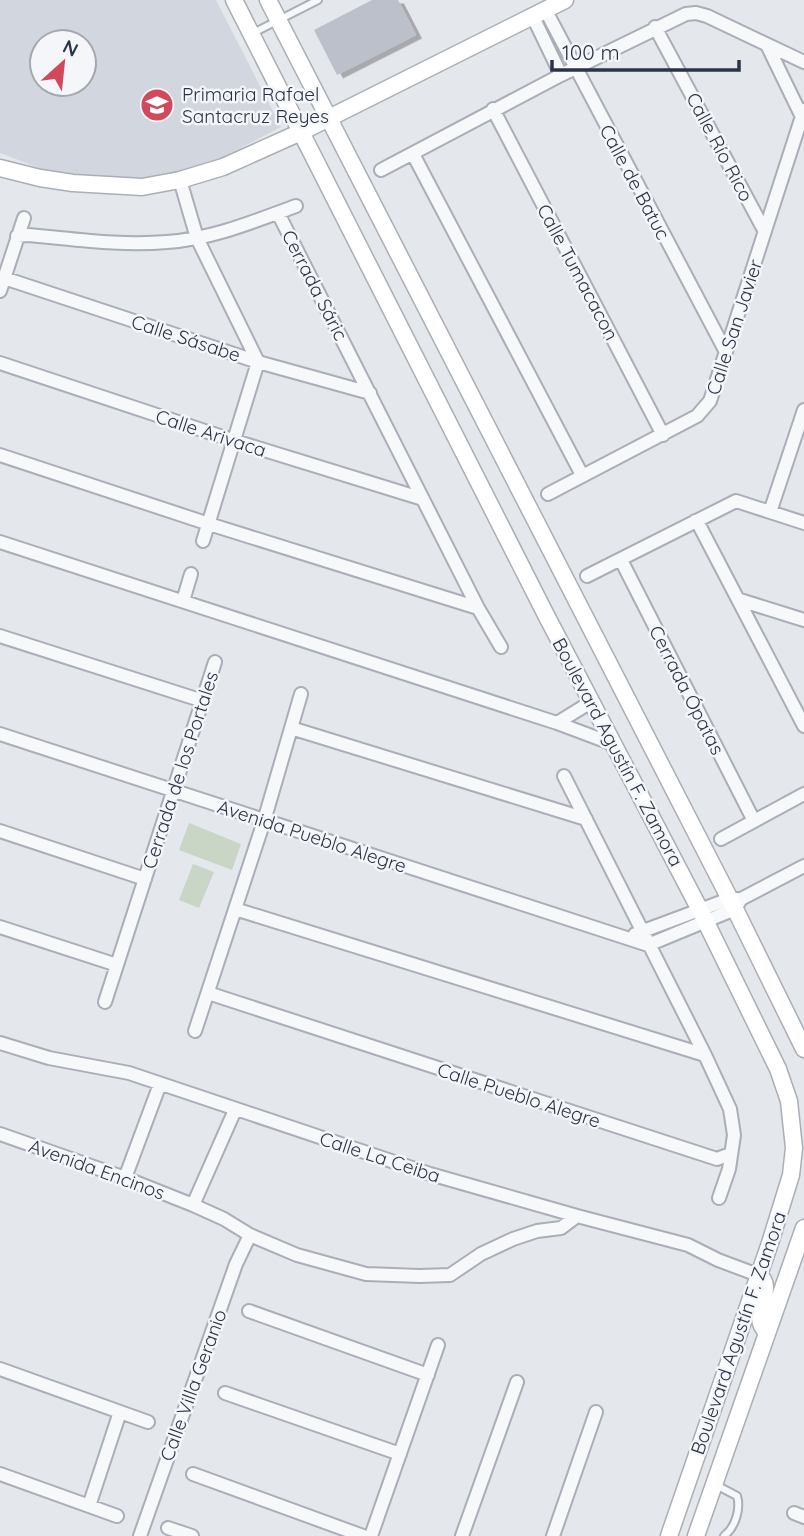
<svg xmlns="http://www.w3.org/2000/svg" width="804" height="1536" font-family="Quicksand,sans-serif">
	<defs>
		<filter id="shadow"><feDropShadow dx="6" dy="3.5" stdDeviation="0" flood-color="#0004"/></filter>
	</defs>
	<rect width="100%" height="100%" fill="#e4e7ec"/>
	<path fill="#d2d6de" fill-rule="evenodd" d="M0 0H216L281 127 217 160 192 170 140 182 70 176 39 168 0 153ZM42 42H84V84H42Z"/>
	<path fill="#c9d6c5" d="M189 823 241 844 232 870 179 850Z
		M193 864 214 872 199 908 179 900Z"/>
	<path fill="#bbc0ca" filter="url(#shadow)" d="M372 0H398L416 35 337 75 314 30Z"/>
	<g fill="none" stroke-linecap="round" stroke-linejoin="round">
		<defs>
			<path id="lane" d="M253 33 318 0
				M714 1484 737 1496C741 1509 735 1528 724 1536"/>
			<path id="street" d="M546 11 726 352
				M533 17 561 75
				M655 27 764 230
				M768 47 802 117
				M493 109 663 435
				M413 154 582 475
				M381 170 561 75 686 14 696 13 707 16 804 62
				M180 180 197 238 258 362 203 541
				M278 213 478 608 501 647
				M17 236 28 235C75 239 120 246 167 242 212 239 255 221 296 206
				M4 278 258 362 370 393
				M0 291 24 218
				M0 363 235 441 423 499
				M0 455 209 524 478 608
				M548 494 697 416 710 401 804 110
				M770 512 804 410
				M695 521 698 523 804 726
				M0 542 557 723 613 744
				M621 560 754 821
				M587 576 736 501 804 523
				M740 600 804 620
				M183 601 191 574
				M0 636 203 701
				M557 723 591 702
				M291 728 586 819
				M0 734 648 945 735 909 741 899
				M564 776 705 1055 730 1109 734 1135 729 1169 719 1198
				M0 831 145 879
				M721 839 804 794
				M235 909 705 1055
				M0 927 117 965
				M635 934 729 899H741L804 866
				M208 993 717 1159 730 1154
				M105 1002 215 662
				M195 1031 264 821 301 694
				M0 1043 49 1058 129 1073 430 1174 577 1216 688 1245 718 1260 758 1275
				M0 1134 125 1178 193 1205 224 1219 250 1235 297 1255 366 1274 420 1276 450 1275 481 1254 513 1239 537 1231 561 1228 577 1216
				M125 1178 160 1084
				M193 1205 235 1110
				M249 1311 428 1375
				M0 1369 148 1422
				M225 1393 400 1454
				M0 1474 117 1516
				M193 1474 363 1536
				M89 1506 120 1412
				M794 1513 804 1517
				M168 1528 192 1536
				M140 1536 236 1264 250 1235
				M371 1536 438 1345
				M462 1536 517 1382
				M553 1536 596 1412"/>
			<path id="secondary" d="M234 0 546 615 700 910 778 1069 789 1101 794 1148 791 1175 770 1243 669 1536
				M268 0 735 909 804 1049
				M0 168 40 178 73 183 142 187 180 180 223 167 301 132 565 0
				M758 1275C778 1287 747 1315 767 1332
				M696 1536 804 1228"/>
		</defs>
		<use href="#lane" stroke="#a9aeb7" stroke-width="10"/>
		<use href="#street" stroke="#a9aeb7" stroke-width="16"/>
		<use href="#secondary" stroke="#a9aeb7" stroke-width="19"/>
		<use href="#lane" stroke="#f7f8fa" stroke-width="6"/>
		<use href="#street" stroke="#f7f8fa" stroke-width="12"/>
		<use href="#secondary" stroke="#fff" stroke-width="16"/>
	</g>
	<defs>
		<symbol id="school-disc" viewBox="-11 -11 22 22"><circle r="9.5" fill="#d1495b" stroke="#f4f6f9"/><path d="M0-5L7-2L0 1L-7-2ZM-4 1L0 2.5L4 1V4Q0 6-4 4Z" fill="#fff"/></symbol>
	</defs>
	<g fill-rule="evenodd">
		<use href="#school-disc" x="138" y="86" width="38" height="38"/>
	</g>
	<g text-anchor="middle" stroke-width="5" stroke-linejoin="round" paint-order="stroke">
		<g font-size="19" fill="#2b3445" stroke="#f4f6f9" text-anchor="start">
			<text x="182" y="101">Primaria Rafael<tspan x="182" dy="22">Santacruz Reyes</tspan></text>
		</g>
		<g font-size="19" fill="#2b3445" stroke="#f4f6f9">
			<text transform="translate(720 147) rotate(62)" y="7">Calle Río Rico</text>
			<text transform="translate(635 182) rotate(62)" y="7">Calle de Batuc</text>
			<text transform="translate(578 272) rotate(62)" y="7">Calle Tumacacon</text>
			<text transform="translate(315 285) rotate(63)" y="7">Cerrada Sáric</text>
			<text transform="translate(734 327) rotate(-72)" y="7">Calle San Javier</text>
			<text transform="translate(186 338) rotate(18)" y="7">Calle Sásabe</text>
			<text transform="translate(211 433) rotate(18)" y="7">Calle Arivaca</text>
			<text transform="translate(687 690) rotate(63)" y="7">Cerrada Ópatas</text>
			<text transform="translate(618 752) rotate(62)" y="7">Boulevard Agustín F. Zamora</text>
			<text transform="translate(180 770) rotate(-72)" y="7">Cerrada de los Portales</text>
			<text transform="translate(312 836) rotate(18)" y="7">Avenida Pueblo Alegre</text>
			<text transform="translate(519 1095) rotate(18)" y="7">Calle Pueblo Alegre</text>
			<text transform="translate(380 1157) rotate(18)" y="7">Calle La Ceiba</text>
			<text transform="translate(97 1169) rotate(20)" y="7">Avenida Encinos</text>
			<text transform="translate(738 1333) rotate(-71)" y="7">Boulevard Agustín F. Zamora</text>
			<text transform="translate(193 1385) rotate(-70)" y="7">Calle Villa Geranio</text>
		</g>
	</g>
	<g transform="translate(63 63) rotate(27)"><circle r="33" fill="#f4f6f9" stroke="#a4a8b1" stroke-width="2"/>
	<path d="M0-5L12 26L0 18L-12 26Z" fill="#d1495b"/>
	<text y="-10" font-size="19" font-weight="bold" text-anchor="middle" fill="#2b3445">N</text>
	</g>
	<path d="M552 60v10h187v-10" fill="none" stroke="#2b3445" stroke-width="3.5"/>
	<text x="562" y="60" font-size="21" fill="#2b3445" stroke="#f4f6f9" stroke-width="5" paint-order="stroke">100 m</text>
</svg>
